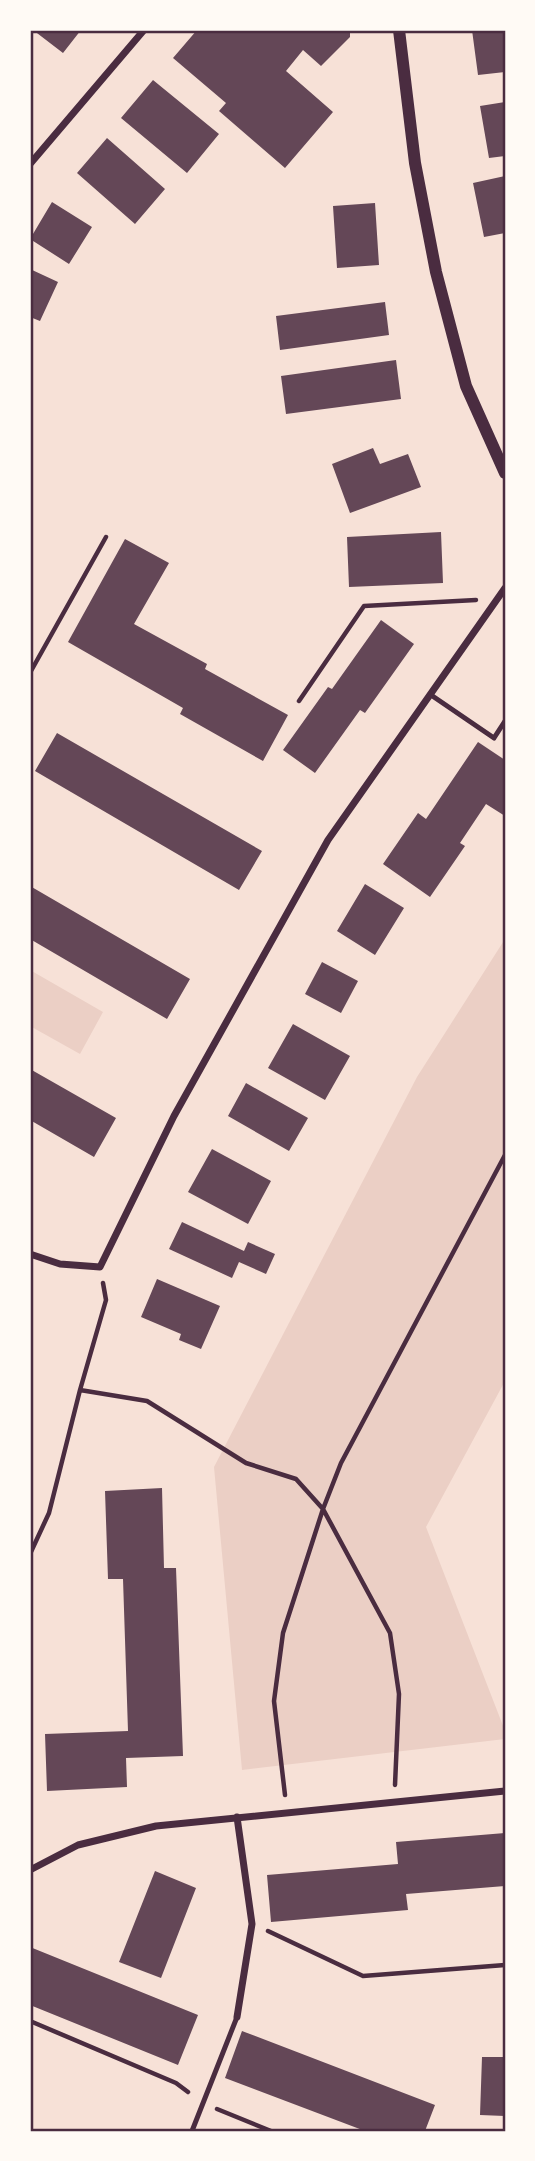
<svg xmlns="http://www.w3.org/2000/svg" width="535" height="2161" font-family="'PT Sans Narrow',sans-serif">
	<rect width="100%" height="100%" fill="#f7e1d7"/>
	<path fill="#ebcfc5" d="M505 939V1381L426 1527 505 1731V1739L242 1770 214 1467 417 1077Z
		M30 970 103 1012 80 1054 30 1026Z"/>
	<path fill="#644757" d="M33 30H81L63 53Z
		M197 30H350V37L321 66 303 50 286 71 333 112 285 168 219 111 226 103 173 58Z
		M472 30H505V72L478 75Z
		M153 80 219 134 187 173 121 118Z
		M505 102V156L489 158 480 106Z
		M107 138 165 189 135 224 77 173Z
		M505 176V233L484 237 473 183Z
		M52 202 92 227 69 264 30 239Z
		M375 203 379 265 337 268 333 206Z
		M30 269 58 282 40 321 30 317Z
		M385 302 389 335 280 350 276 316Z
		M396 360 401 399 286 414 281 376Z
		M373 448 380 464 408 454 421 487 350 513 332 464Z
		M441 532 443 583 349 587 347 537Z
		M125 539 169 563 134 624 207 664 205 669 288 715 263 761 180 714 183 708 68 642Z
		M381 620 414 644 365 713 360 710 315 773 283 750 328 687 332 689Z
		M57 733 262 851 239 890 35 771Z
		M478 742 505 760V816L486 804 460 843 465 846 430 897 383 864 418 813 426 819Z
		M365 884 404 908 375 955 337 931Z
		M30 886 190 979 167 1019 30 939Z
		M322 962 358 981 341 1013 305 994Z
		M293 1024 350 1056 325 1100 268 1068Z
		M30 1069 116 1118 94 1157 30 1120Z
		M246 1083 308 1118 289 1151 228 1116Z
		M212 1149 271 1181 248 1224 188 1192Z
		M182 1222 244 1251 248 1242 275 1254 266 1274 239 1262 232 1278 169 1249Z
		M157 1279 220 1306 201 1349 179 1340 181 1334 141 1317Z
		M162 1488 164 1568H176L183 1756 126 1758 127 1787 47 1791 45 1734 128 1731 123 1579H108L105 1491Z
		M505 1833V1886L406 1894 408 1910 271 1922 267 1875 398 1864 396 1842Z
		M155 1871 196 1888 161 1978 119 1962Z
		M30 1947 198 2015 178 2065 30 2005Z
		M242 2031 435 2105 425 2131H365L225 2078Z
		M482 2057H505V2116L480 2115Z"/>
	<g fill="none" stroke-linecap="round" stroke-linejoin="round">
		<path stroke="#4a2c40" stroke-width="4.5" d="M31 671 106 537
			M299 701 364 606 476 600
			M80 1390 147 1401 246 1463 296 1479 323 1509 283 1633 274 1701 285 1795
			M30 1554 49 1513 80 1390 106 1300 103 1283
			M395 1785 399 1694 390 1633 323 1509 341 1463 505 1155
			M268 1931 363 1976 505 1965
			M30 2021 176 2083 188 2092
			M217 2109 271 2131"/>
		<path stroke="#4a2c40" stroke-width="5" d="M431 695 494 738 505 721
			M192 2131 237 2017"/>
		<path stroke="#4a2c40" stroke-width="7" d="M30 164 144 30
			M30 1254 60 1264 100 1267 174 1116 328 840 505 588
			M237 1817 252 1924 237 2017
			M30 1870 78 1845 156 1826 505 1791"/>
		<path stroke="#4a2c40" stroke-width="12" d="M399 30 415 163 436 272 466 386 505 473"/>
	</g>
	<rect width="535" height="2161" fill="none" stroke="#fffaf5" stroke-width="63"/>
	<rect x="32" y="32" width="472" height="2098" fill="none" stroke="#4a2c40" stroke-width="2.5"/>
</svg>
